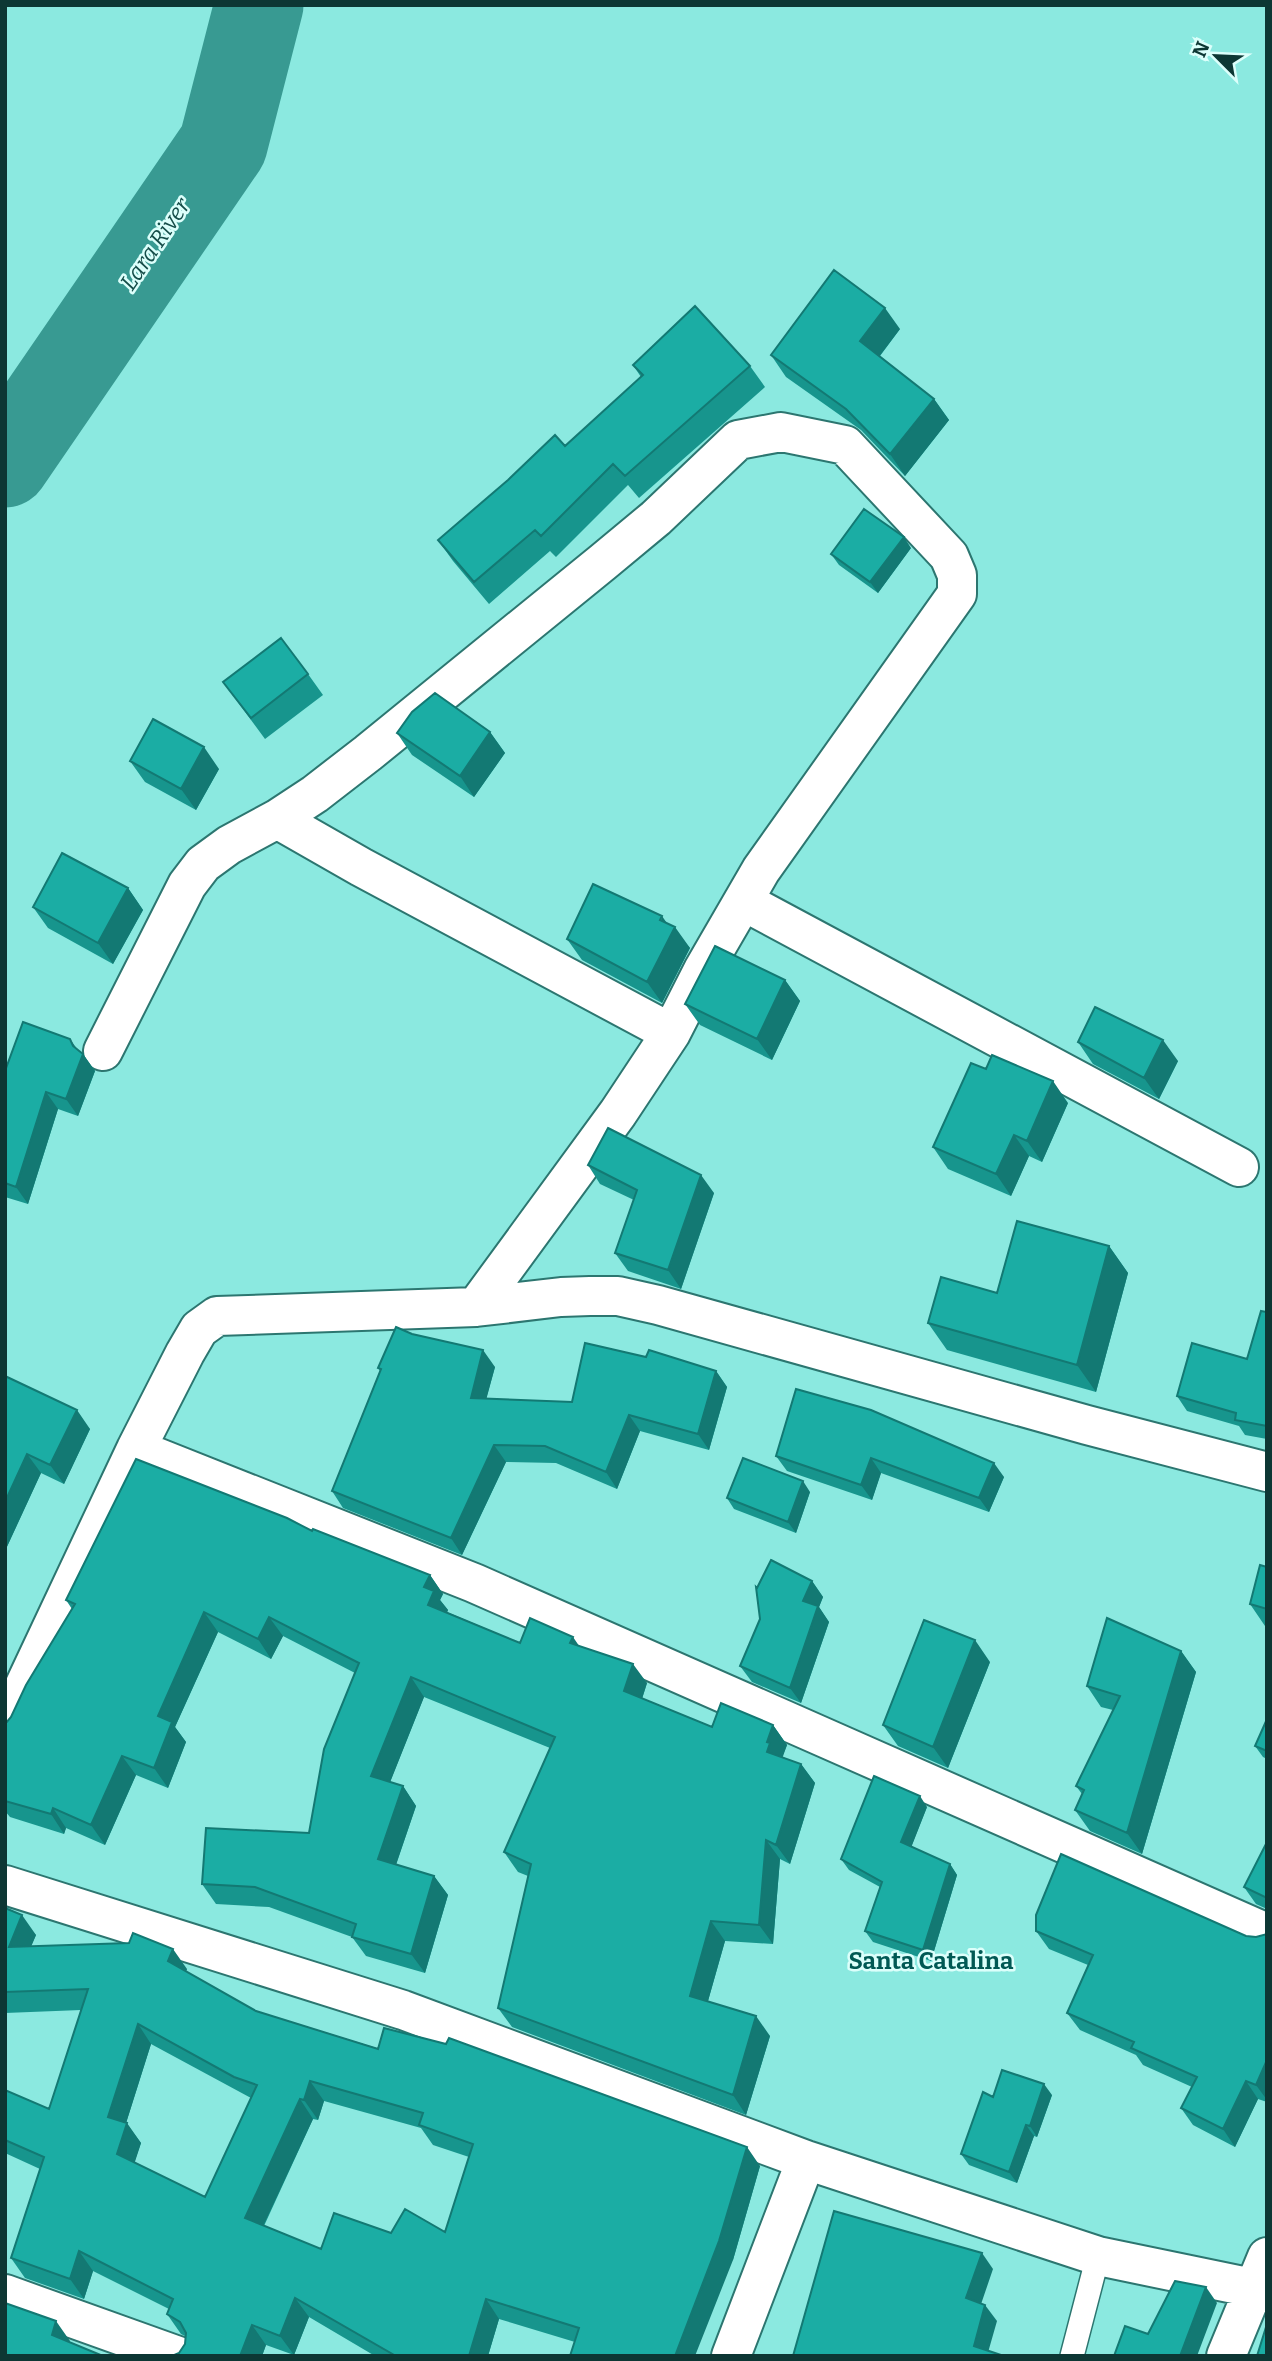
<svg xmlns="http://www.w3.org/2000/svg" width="1272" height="2361" font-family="Bitter,serif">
	<rect width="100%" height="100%" fill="#8be9e0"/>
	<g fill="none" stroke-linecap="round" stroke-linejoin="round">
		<path stroke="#389a92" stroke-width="89" d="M5 463 223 145 259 5"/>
		<defs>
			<path id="service" d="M1072 2356 1098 2256"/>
			<path id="minor" d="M277 819 361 867 671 1033
				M743 901 1239 1167
				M103 1051 187 885 203 864 229 845 277 819 315 794 368 753 603 562 656 518 738 440 781 432 845 445 949 556 957 575V594L761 870 703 970 671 1033 618 1113 476 1307
				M136 1449 474 1583 1267 1933
				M5 1727 136 1449 185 1353 199 1329 217 1316 476 1307 561 1297 590 1296H618L658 1305 1087 1425 1267 1472
				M5 1885 403 2010 806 2160 1098 2256 1253 2288 1267 2293
				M731 2356 806 2160
				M1226 2356 1267 2257"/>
			<path id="tertiary" d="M5 2294 178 2356"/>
		</defs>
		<use href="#service" stroke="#2c7670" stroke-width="26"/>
		<use href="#minor" stroke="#2c7670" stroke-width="42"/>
		<use href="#tertiary" stroke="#2c7670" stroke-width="42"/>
		<use href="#service" stroke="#fff" stroke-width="23"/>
		<use href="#minor" stroke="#fff" stroke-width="38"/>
		<use href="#tertiary" stroke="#fff" stroke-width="38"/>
	</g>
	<path fill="#17958d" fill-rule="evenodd" d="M900 329 880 356 934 399 949 420 905 476 861 430 786 377 771 355Z
		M633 365 750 366 765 387 639 498 628 485 556 557 550 551 489 604 453 561 438 540 565 446 641 377Z
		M911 548 878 593 839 565 831 554Z
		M308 674 323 695 265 739 223 682Z
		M490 732 505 753 474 797 412 755 397 733Z
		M130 761 219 769 196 810 145 782Z
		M128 888 143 910 113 964 48 928 33 907Z
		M667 923 690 948 662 1003 582 960 567 939Z
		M785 980 800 1001 772 1060 700 1025 685 1004Z
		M1078 1042 1178 1061 1159 1099 1093 1064Z
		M78 1050 83 1054 95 1071 78 1116 58 1109 28 1204 5 1197V1071Z
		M1068 1103 1042 1162 1029 1156 1011 1196 948 1169 933 1147Z
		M588 1165 714 1193 681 1289 628 1271 615 1253 634 1200 600 1184Z
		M1109 1246 1128 1273 1096 1392 947 1350 928 1323Z
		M1267 1312V1439L1245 1435 1239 1426 1187 1411 1177 1396 1247 1359Z
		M412 1334 495 1367 486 1399 572 1402 646 1357 716 1371 727 1387 709 1450 640 1431 617 1489 556 1463 506 1462 462 1555 343 1508 332 1491 380 1371 378 1368Z
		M5 1376 90 1429 64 1484 41 1473 5 1551Z
		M796 1389 1004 1477 989 1512 881 1473 872 1500 787 1471 776 1456Z
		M810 1492 796 1533 734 1509 727 1498Z
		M312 1531 430 1575 443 1594 440 1600 448 1610 447 1612 520 1643 578 1645 647 1683 642 1699 712 1727 773 1725 787 1745 782 1757 801 1764 815 1783 790 1864 780 1859 773 1944 725 1941 708 2001 770 2036 746 2115 512 2027 498 2008 528 1876 518 1872 504 1852 550 1748 424 1697 390 1782 403 1786 416 1806 396 1865 434 1876 448 1895 425 1973 366 1956 352 1937 269 1907 216 1904 202 1884 309 1833 355 1673 283 1636 271 1659 218 1632 175 1727 186 1742 168 1788 136 1775 105 1845 66 1828 64 1834 10 1817 5 1811V1724L11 1717 72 1609 66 1600Z
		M1267 1567V1626H1265L1250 1604Z
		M812 1581 823 1597 819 1607 829 1622 801 1703 752 1682 740 1666 760 1619 757 1588Z
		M1181 1651 1196 1672 1142 1854 1090 1831 1075 1810 1082 1794 1076 1786 1113 1710 1101 1707 1087 1686Z
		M990 1662 948 1768 898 1746 883 1725Z
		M1267 1719V1759L1263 1757 1255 1746Z
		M927 1807 911 1847 950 1864 957 1875 931 1961 873 1942 865 1931 880 1887 849 1870 841 1859Z
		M1267 1842V1909L1256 1904 1244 1887Z
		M5 1908 36 1935 31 1946 187 1969 186 1971 256 2011 760 2166 733 2260 575 2342 499 2319 488 2356H375L309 2317 294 2355 266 2345 262 2356H172L179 2353 185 2344V2336L181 2334 167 2314 169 2309 93 2271 84 2299 25 2278 11 2258 40 2169 5 2153V2090L49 2109 81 2010 5 2013ZM151 2044 251 2098 205 2197 134 2163 141 2143 126 2123ZM324 2101 421 2128 433 2145 469 2157 445 2232 321 2249 264 2226 313 2119 318 2120Z
		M1036 1931 1246 1936 1256 1937 1267 1934V2102L1258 2099 1235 2147 1193 2125 1181 2108 1192 2087 1143 2065 1136 2055 1080 2030 1067 2013 1088 1965 1049 1949Z
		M1052 2095 1037 2137 1034 2136 1017 2183 969 2165 961 2154 993 2097Z"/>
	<path fill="#137973" d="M885 308 900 329 875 362 860 341Z
		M934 399 949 420 905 476 890 454Z
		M904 537 911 548 878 593 870 582Z
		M490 732 505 753 474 797 460 776Z
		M204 747 219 769 196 810 181 789Z
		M128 888 143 910 113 964 98 943Z
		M662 916 673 932 675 927 690 948 662 1003 647 982Z
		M785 980 800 1001 772 1060 757 1039Z
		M70 1039 82 1056 83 1054 95 1071 78 1116 66 1099 73 1046Z
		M1163 1040 1178 1061 1159 1099 1144 1078Z
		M1053 1081 1068 1103 1042 1162 1027 1141Z
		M46 1092 58 1109 28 1204 16 1187Z
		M1014 1135 1029 1156 1011 1196 996 1174Z
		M701 1175 714 1193 681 1289 668 1270Z
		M1109 1246 1128 1273 1096 1392 1077 1365Z
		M483 1350 495 1367 482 1415 471 1398Z
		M716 1371 727 1387 709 1450 698 1434Z
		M77 1410 90 1429 64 1484 50 1465Z
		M629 1415 640 1431 617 1489 606 1472Z
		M494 1445 506 1462 462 1555 451 1538Z
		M27 1454 41 1473 5 1551V1502Z
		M871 1458 881 1473 872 1500 861 1485Z
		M994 1463 1004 1477 989 1512 979 1498Z
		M803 1481 810 1492 796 1533 788 1522Z
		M430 1575 443 1594 440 1600 448 1610 442 1624 428 1605 424 1587Z
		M812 1581 823 1597 819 1607 829 1622 801 1703 790 1688 803 1601Z
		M204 1612 218 1632 175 1727 186 1742 168 1788 154 1768 158 1716Z
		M269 1617 283 1636 271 1659 258 1639Z
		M573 1637 586 1656 570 1643Z
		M975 1640 990 1662 948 1768 933 1747Z
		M1181 1651 1196 1672 1142 1854 1127 1833Z
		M633 1664 647 1683 638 1711 624 1691Z
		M411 1677 424 1697 385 1795 371 1776Z
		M773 1725 787 1745 782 1759 767 1752V1742Z
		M122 1756 136 1775 105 1845 91 1825Z
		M801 1764 815 1783 790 1864 776 1845Z
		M403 1786 416 1806 391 1879 378 1859Z
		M920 1796 927 1807 909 1853 901 1842Z
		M53 1808 66 1828 64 1834 51 1814Z
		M766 1840 780 1859 773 1944 759 1925Z
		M950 1864 957 1875 931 1961 923 1950Z
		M434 1876 448 1895 425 1973 411 1954Z
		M22 1915 36 1935 23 1966 9 1947Z
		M711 1921 725 1941 704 2015 690 1996Z
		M173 1949 187 1969 182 1981 168 1961Z
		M756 2016 770 2036 746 2115 733 2095Z
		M138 2024 151 2044 122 2136 108 2117Z
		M1267 2060V2100L1256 2085Z
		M310 2081 324 2101 318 2120 304 2100Z
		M1246 2081 1258 2099 1235 2147 1223 2129Z
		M1044 2084 1052 2095 1037 2137 1030 2126Z
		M300 2099 313 2119 258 2237 245 2218Z
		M127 2123 141 2143 131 2174 117 2154Z
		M1026 2125 1034 2136 1017 2183 1009 2172Z
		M747 2147 760 2166 733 2260 695 2356H675Z
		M79 2251 93 2271 84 2299 70 2279Z
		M982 2253 993 2269 978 2313 966 2298Z
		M1206 2287 1217 2303 1197 2356H1180Z
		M295 2298 309 2317 294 2355 280 2336Z
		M486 2299 499 2319 488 2356H469Z
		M985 2305 997 2321 987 2356 974 2346Z
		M56 2321 70 2341 66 2355 52 2335Z
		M252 2325 266 2345 262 2356H240Z"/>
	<path fill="#1bada4" stroke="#137973" stroke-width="2" fill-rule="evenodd" d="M834 270 885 308 860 341 934 399 890 454 846 409 771 355Z
		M695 306 750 366 625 476 613 464 541 536 535 530 474 582 438 540 508 480 555 435 565 446 643 375 633 365Z
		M864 509 904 537 870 582 831 554Z
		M281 638 308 674 251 718 223 682Z
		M435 693 490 732 460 776 397 733 412 712Z
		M153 719 204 747 181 789 130 761Z
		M62 853 128 888 98 943 33 907Z
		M593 884 662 916 660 920 675 927 647 982 567 939Z
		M715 946 785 980 757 1039 685 1004Z
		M1095 1007 1163 1040 1144 1078 1078 1042Z
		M23 1022 70 1039 73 1046 83 1054 66 1099 46 1092 16 1187 5 1183V1071Z
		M992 1055 1053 1081 1027 1141 1014 1135 996 1174 933 1147 971 1063 986 1069Z
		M608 1128 701 1175 668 1270 615 1253 637 1190 588 1165Z
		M1017 1221 1109 1246 1077 1365 928 1323 941 1277 997 1293Z
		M1261 1311 1267 1312V1426L1235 1420 1236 1413 1177 1396 1192 1343 1247 1359Z
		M396 1327 412 1334 483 1350 471 1398 572 1402 585 1343 646 1357 649 1350 716 1371 698 1434 629 1415 606 1472 545 1446 494 1445 451 1538 332 1491 381 1369 378 1368Z
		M5 1376 77 1410 50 1465 27 1454 5 1502Z
		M796 1389 871 1410 994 1463 979 1498 871 1458 861 1485 776 1456Z
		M743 1458 803 1481 788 1522 727 1498Z
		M136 1459 287 1518 312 1531 313 1529 430 1575 424 1587 434 1591 428 1605 520 1643 530 1618 573 1637 570 1643 633 1664 624 1691 712 1727 721 1703 773 1725 767 1742 770 1743 767 1752 801 1764 776 1845 766 1840 759 1925 711 1921 690 1996 756 2016 733 2095 498 2008 531 1864 504 1852 555 1737 411 1677 371 1776 403 1786 378 1859 434 1876 411 1954 352 1937 356 1924 255 1887 202 1884 206 1828 309 1833 324 1749 359 1663 269 1617 258 1639 204 1612 158 1716 172 1722 154 1768 122 1756 91 1825 53 1808 51 1814 5 1801V1724L11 1717 26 1685 75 1604 66 1600Z
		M771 1560 812 1581 803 1601 818 1606 790 1688 740 1666 760 1619 756 1587 757 1588Z
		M1260 1565 1267 1567V1609L1250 1604Z
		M1107 1618 1181 1651 1127 1833 1075 1810 1084 1790 1076 1786 1120 1696 1087 1686Z
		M924 1620 975 1640 933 1747 883 1725Z
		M1267 1719V1751L1255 1746Z
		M874 1776 920 1796 901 1842 950 1864 923 1950 865 1931 882 1882 841 1859Z
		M1267 1842V1898L1244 1887Z
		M1061 1854 1246 1936 1256 1937 1267 1934V2060L1256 2085 1246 2081 1223 2129 1181 2108 1197 2077 1131 2048 1134 2042 1067 2013 1093 1955 1036 1931V1915Z
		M5 1908 22 1915 9 1947 129 1943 133 1933 173 1949 168 1961 256 2011 378 2049 384 2028 446 2044 449 2038 747 2147 719 2241 675 2356H570L579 2328 486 2299 469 2356H396L295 2298 280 2336 252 2325 240 2356H172L179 2353 185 2344 186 2333 180 2322 167 2314 173 2299 79 2251 70 2279 11 2258 44 2157 5 2140V2090L49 2109 88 1989 5 1992ZM138 2024 234 2077 257 2085 205 2197 117 2154 127 2123 108 2117ZM310 2081 423 2113 419 2125 473 2144 445 2232 405 2209 391 2233 334 2213 321 2249 245 2218 300 2099 304 2100Z
		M1002 2070 1044 2084 1030 2126 1026 2125 1009 2172 961 2154 983 2092 993 2097Z
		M834 2211 982 2253 966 2298 985 2305 974 2346 1004 2356H793Z
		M1175 2281 1206 2287 1180 2356H1114L1125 2326 1148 2334Z
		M5 2303 56 2321 52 2335 103 2356H5Z
		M1266 2327 1267 2356H1257Z"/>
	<g text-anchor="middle" stroke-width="5" stroke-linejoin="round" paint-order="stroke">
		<g font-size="23" font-style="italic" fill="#154d49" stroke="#dcfffb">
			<text transform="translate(155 244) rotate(-56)" y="8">Lara River</text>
		</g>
		<g font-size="24" font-weight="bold" fill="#005954" stroke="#dcfffb">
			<text x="931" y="1969">Santa Catalina</text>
		</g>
	</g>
	<rect width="1272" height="2361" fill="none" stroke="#0d3734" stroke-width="14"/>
	<g transform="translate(1216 56) rotate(294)" stroke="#dcfffb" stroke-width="5" paint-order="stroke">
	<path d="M0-5L12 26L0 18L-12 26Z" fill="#0d3734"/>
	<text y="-10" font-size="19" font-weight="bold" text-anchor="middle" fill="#0d3734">N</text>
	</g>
</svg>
